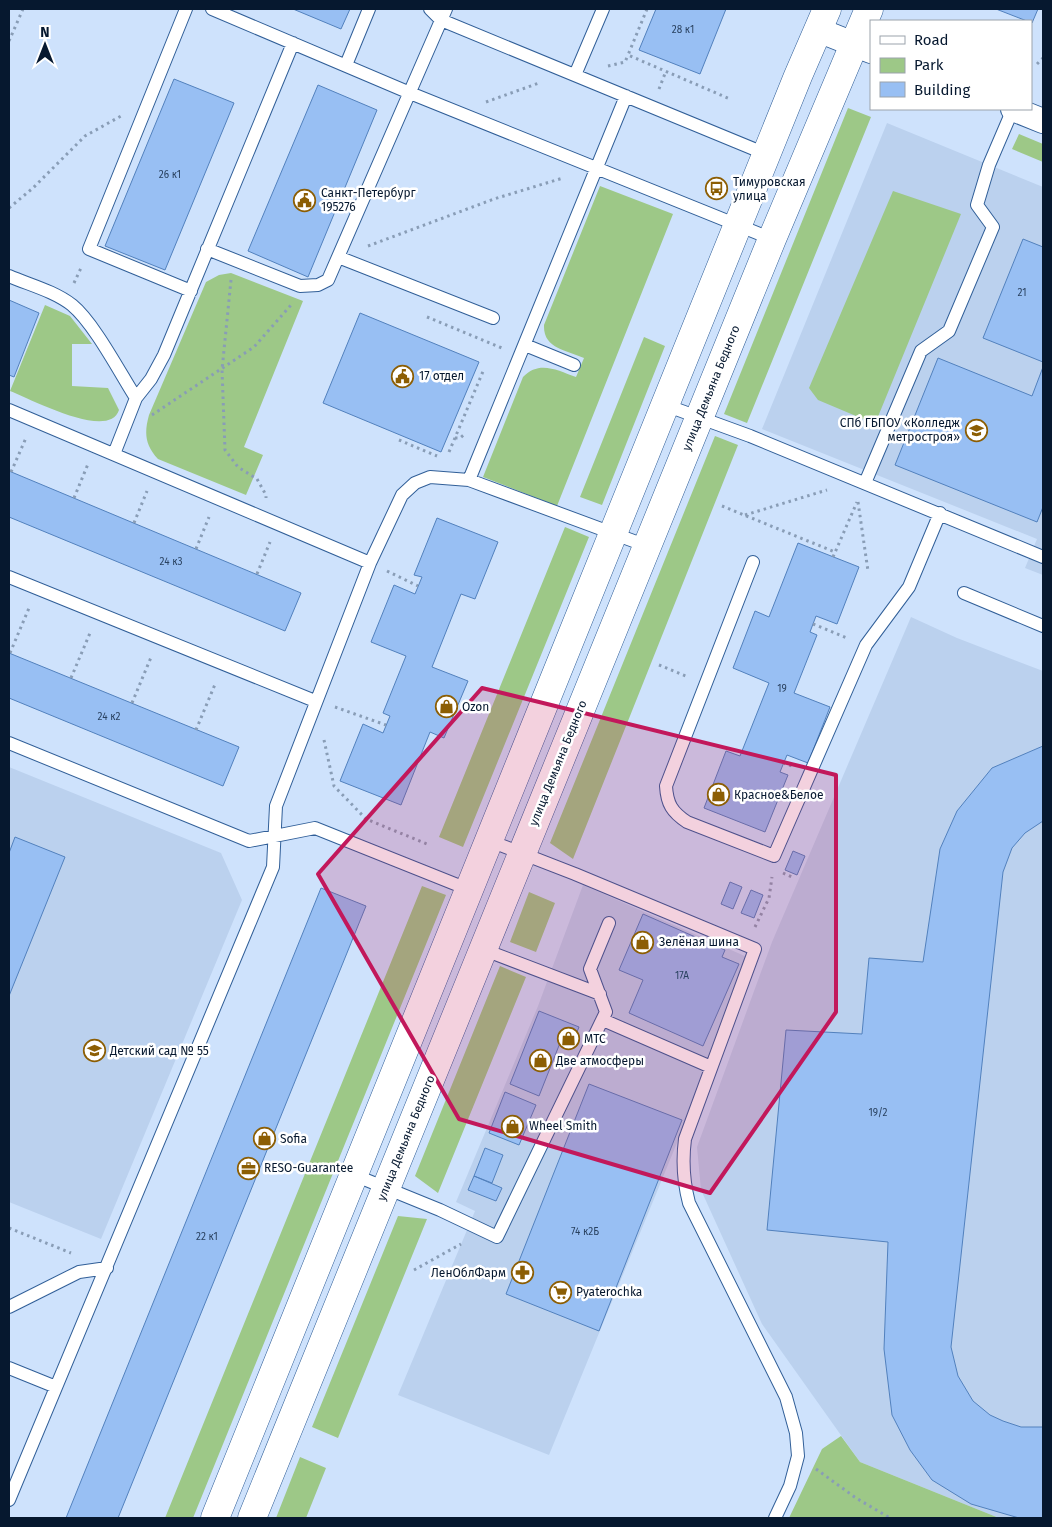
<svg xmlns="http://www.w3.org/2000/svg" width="1052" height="1527" font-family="'Fira Sans',sans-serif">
	<rect width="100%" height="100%" fill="#cee2fc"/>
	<path fill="#bbd1ee" d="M887 123 1043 187V575L1025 568 1037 539 762 429Z
		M911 617 957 638 1043 671V1518H999L860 1462 762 1324 701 1190 697 1147 772 942Z
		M9 767 221 853 242 900 101 1239 9 1202Z
		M583 885 747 957 704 1077 549 1455 398 1395 475 1211 456 1202 538 1006Z"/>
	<path fill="#9dc887" d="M848 108 871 117 747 423 724 414Z
		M1019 134 1043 144V162L1012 149Z
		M600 186 673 214 557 506 483 477 523 377C539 360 557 370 576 377L584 358C567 350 543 349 544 325Z
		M893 191 961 214 875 424 818 400 809 388Z
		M231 273 303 301 244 447 263 455 246 495 158 459C145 445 144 433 149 415L206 282 219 275Z
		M45 305 70 316 92 344H72V386L108 388 119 410C109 441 31 399 10 391Z
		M644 337 665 346 602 505 580 497Z
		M715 436 738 445 573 859 550 843Z
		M565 527 589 537 463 847 439 837Z
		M422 886 446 895 193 1518H165Z
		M529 892 555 903 536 952 510 942Z
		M500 966 526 977 438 1193 415 1176Z
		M398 1216 427 1219 338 1438 312 1427Z
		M841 1436 860 1462 999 1518H789L822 1449Z
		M300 1457 326 1468 306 1518H276Z"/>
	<path fill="#98bff3" stroke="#5281bd" d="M293 9H350L341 29Z
		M656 9H726L700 74 639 50Z
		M996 9H1038L1032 23Z
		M174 79 234 103 165 270 105 246Z
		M318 85 377 110 308 277 248 251Z
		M1023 239 1043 247V362L983 338Z
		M9 300 39 313 14 377 9 375Z
		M360 313 479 362 441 452 323 403Z
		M938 358 1032 396 1043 367V507L1037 522 895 465Z
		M9 471 301 593 285 631 9 517Z
		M437 518 498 542 475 599 461 594 432 667 468 681 444 738 430 732 401 805 340 781 363 724 383 733 390 716 383 713 406 656 371 642 394 585 415 594 422 577 414 575Z
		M798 543 859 567 837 624 816 616 810 632 817 635 794 693 830 707 808 763 787 755 780 772 788 775 765 832 704 808 726 751 740 756 769 683 733 668 755 611 769 617Z
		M9 653 239 747 223 786 9 698Z
		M1043 746V821L1025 833 1012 848 1003 872 951 1347 958 1376 973 1401 990 1415 1003 1421 1021 1427H1043V1518H1019L971 1504 932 1480 910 1450 892 1415 884 1349 888 1242 767 1230 786 1030 862 1034 869 958 923 962 940 849 957 811 992 768Z
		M15 837 65 857 9 996V853Z
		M793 851 805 856 797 875 785 870Z
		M730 882 742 887 733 909 721 904Z
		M321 888 366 906 118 1518H66Z
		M751 890 763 895 754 918 741 913Z
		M643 914 725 950 722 957 739 964 703 1046 629 1013 643 980 619 970Z
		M539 1011 579 1027 571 1047 560 1043 539 1096 510 1084Z
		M589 1084 682 1120 599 1331 506 1294Z
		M505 1092 536 1105 519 1145 489 1133Z
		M485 1148 503 1155 492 1183 474 1176Z
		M474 1176 502 1188 496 1201 468 1190Z"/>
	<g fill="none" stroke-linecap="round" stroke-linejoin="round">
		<defs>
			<path id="lane" d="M186 9 89 249 191 291
				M212 9 410 93 772 239
				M430 9 441 20 766 154
				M346 65 369 9
				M575 75 603 9
				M207 249 300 286 318 285 328 280 446 9
				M338 257 493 318
				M9 276C30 285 54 291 72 305 94 323 120 373 136 398L151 379 164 355 293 43
				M525 345 574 365
				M665 405 750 436 1043 557
				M9 410 370 563
				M114 454 136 398
				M469 480 626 96
				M865 483 921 351 949 331 993 227 977 205 989 165 1013 109
				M753 562 666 786C667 804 672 812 687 822L774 856 866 645 909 587 940 513
				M9 577 315 701
				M964 593 1043 626
				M9 743 249 841 315 828 470 890
				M490 841 575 874 755 949 685 1139C682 1162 683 1180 689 1203L786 1397 796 1433 798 1456 790 1486 775 1518
				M482 949 600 994
				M603 1020 711 1067
				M354 1175 440 1210 497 1237 606 1012 590 969 609 923
				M9 1307 79 1272 107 1268
				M9 1368 56 1387
				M9 1500 273 867 276 806 370 563 402 495 415 483 430 477 469 480 647 546"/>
			<path id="street" d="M818 30 871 51
				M1013 109 1043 121"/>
			<path id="secondary" d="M215 1518 798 76 827 9
				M252 1518 772 239 869 9"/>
		</defs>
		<use href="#lane" stroke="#315f98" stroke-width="14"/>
		<use href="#street" stroke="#315f98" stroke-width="26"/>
		<use href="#secondary" stroke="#315f98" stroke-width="29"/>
		<path stroke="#899db6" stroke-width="3" stroke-dasharray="2.5 4" stroke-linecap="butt" d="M647 9 628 55 730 99
			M9 41 23 9
			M1037 64 1043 58
			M608 66 625 62 628 55
			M659 89 666 71
			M486 102 539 83
			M9 208 33 188 85 136 121 116
			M368 246 494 199 563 178
			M231 280 222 370 225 450 238 467 257 479 266 495V498
			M74 283 81 268
			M427 317 502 348
			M152 415 254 347 291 305
			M455 438H460L466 433
			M399 440 437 456
			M449 452 484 369
			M11 472 26 438
			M74 498 88 464
			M858 502 868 571
			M722 506 835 552
			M745 515 827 490
			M134 523 147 491
			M196 549 209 517
			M833 557 857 502
			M387 571 418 586
			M257 574 270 542
			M813 624 847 638
			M10 653 29 608
			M659 665 688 677
			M71 678 90 633
			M132 703 152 655
			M335 707 386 725
			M196 730 216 682
			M324 740 334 786 366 819 427 844
			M783 763 792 766
			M783 873 794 878
			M755 927 769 898 772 877
			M9 1228 71 1253
			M414 1270 461 1244
			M816 1469 856 1498 890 1518"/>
		<use href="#lane" stroke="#fff" stroke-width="12"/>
		<use href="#street" stroke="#fff" stroke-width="24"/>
		<use href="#secondary" stroke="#fff" stroke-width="28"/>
	</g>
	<path fill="#c2185b" fill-opacity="0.2" stroke="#c2185b" stroke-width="4" stroke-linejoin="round" d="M482 688 836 775V1012L710 1193 459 1119 318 874Z"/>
	<defs>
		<symbol id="bus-ring" viewBox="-11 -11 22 22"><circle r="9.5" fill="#fff" stroke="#8c5e04" stroke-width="1.5"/><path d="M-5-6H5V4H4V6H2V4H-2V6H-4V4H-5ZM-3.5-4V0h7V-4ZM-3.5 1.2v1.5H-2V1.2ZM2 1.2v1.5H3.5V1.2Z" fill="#8c5e04"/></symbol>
		<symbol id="civic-ring" viewBox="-11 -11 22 22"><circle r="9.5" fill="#fff" stroke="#8c5e04" stroke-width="1.5"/><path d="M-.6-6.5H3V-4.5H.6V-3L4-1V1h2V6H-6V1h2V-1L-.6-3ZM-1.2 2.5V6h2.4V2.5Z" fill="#8c5e04"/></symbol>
		<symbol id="university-ring" viewBox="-11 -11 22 22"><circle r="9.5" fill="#fff" stroke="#8c5e04" stroke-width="1.5"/><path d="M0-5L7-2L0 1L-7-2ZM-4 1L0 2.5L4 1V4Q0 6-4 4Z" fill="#8c5e04"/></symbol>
		<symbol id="shop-ring" viewBox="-11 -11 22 22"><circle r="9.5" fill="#fff" stroke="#8c5e04" stroke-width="1.5"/><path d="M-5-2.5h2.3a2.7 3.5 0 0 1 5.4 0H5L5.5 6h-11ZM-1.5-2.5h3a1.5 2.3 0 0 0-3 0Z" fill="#8c5e04"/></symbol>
		<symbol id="school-ring" viewBox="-11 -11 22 22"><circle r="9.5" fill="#fff" stroke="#8c5e04" stroke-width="1.5"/><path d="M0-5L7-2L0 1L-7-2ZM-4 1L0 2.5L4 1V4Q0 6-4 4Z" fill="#8c5e04"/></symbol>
		<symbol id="office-ring" viewBox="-11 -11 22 22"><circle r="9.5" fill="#fff" stroke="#8c5e04" stroke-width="1.5"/><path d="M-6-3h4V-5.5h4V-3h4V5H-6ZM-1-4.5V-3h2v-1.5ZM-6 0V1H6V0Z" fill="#8c5e04"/></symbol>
		<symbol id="pharmacy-ring" viewBox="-11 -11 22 22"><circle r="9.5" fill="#fff" stroke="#8c5e04" stroke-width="1.5"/><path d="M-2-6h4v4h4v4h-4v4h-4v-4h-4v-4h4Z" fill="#8c5e04"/></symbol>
		<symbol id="supermarket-ring" viewBox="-11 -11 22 22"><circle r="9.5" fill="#fff" stroke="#8c5e04" stroke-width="1.5"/><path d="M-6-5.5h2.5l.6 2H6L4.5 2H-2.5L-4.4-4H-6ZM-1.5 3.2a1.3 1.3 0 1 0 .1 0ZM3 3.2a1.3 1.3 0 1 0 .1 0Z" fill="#8c5e04"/></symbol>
	</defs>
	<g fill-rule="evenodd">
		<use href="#bus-ring" x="704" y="176" width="25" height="25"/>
		<use href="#civic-ring" x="292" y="188" width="25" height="25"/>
		<use href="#civic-ring" x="390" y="364" width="25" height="25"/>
		<use href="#university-ring" x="964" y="418" width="25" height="25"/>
		<use href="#shop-ring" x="434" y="694" width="25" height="25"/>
		<use href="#shop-ring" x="706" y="782" width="25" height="25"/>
		<use href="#shop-ring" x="630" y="930" width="25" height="25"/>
		<use href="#shop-ring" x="556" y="1026" width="25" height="25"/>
		<use href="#school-ring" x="82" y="1038" width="25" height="25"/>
		<use href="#shop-ring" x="528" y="1048" width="25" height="25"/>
		<use href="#shop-ring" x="500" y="1114" width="25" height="25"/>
		<use href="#shop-ring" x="252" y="1126" width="25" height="25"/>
		<use href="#office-ring" x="236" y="1156" width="25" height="25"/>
		<use href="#pharmacy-ring" x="510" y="1260" width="25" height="25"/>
		<use href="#supermarket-ring" x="548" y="1280" width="25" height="25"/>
	</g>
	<g text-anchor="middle" stroke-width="5" stroke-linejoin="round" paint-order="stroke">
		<g font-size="10" fill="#2a4260">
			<text x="683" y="33">28 к1</text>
			<text x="170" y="178">26 к1</text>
			<text x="1022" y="296">21</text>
			<text x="171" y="565">24 к3</text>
			<text x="782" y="692">19</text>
			<text x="109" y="720">24 к2</text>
			<text x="682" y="979">17А</text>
			<text x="878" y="1116">19/2</text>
			<text x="585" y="1235">74 к2Б</text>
			<text x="207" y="1240">22 к1</text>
		</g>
		<g font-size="12" fill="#06182f" stroke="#fff" text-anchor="start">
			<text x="733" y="186">Тимуровская<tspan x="733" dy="14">улица</tspan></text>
			<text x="321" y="197">Санкт-Петербург<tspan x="321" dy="14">195276</tspan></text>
			<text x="419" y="380">17 отдел</text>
			<text x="960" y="427" text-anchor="end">СПб ГБПОУ «Колледж<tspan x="960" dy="14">метростроя»</tspan></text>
			<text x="462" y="711">Ozon</text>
			<text x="734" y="799">Красное&amp;Белое</text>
			<text x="659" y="946">Зелёная шина</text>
			<text x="584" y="1043">МТС</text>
			<text x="110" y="1055">Детский сад № 55</text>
			<text x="556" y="1065">Две атмосферы</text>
			<text x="529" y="1130">Wheel Smith</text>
			<text x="280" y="1143">Sofia</text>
			<text x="264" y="1172">RESO-Guarantee</text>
			<text x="506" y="1277" text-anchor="end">ЛенОблФарм</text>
			<text x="576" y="1296">Pyaterochka</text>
		</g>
		<g font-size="12" fill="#06182f" stroke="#fff">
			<text transform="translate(711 388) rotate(-68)" y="4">улица Демьяна Бедного</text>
			<text transform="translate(558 763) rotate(-68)" y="4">улица Демьяна Бедного</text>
			<text transform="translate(406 1138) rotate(-68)" y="4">улица Демьяна Бедного</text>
		</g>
	</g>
	<rect width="1052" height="1527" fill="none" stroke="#06182f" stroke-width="20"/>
	<rect x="870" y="20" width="162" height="90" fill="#ffffff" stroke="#9ba3ac"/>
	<rect x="880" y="36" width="25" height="8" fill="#ffffff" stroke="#9ba3ac"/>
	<text x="914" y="45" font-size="15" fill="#06182f">Road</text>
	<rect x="880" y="58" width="25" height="15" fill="#9dc887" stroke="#9ba3ac"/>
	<text x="914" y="70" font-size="15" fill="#06182f">Park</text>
	<rect x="880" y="82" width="25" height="15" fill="#98bff3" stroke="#9ba3ac"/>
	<text x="914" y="95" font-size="15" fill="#06182f">Building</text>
	<g transform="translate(45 45)" stroke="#ffffff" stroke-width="4" paint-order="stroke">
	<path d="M0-4L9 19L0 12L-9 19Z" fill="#06182f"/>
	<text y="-8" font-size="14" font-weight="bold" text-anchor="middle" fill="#06182f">N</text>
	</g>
</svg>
